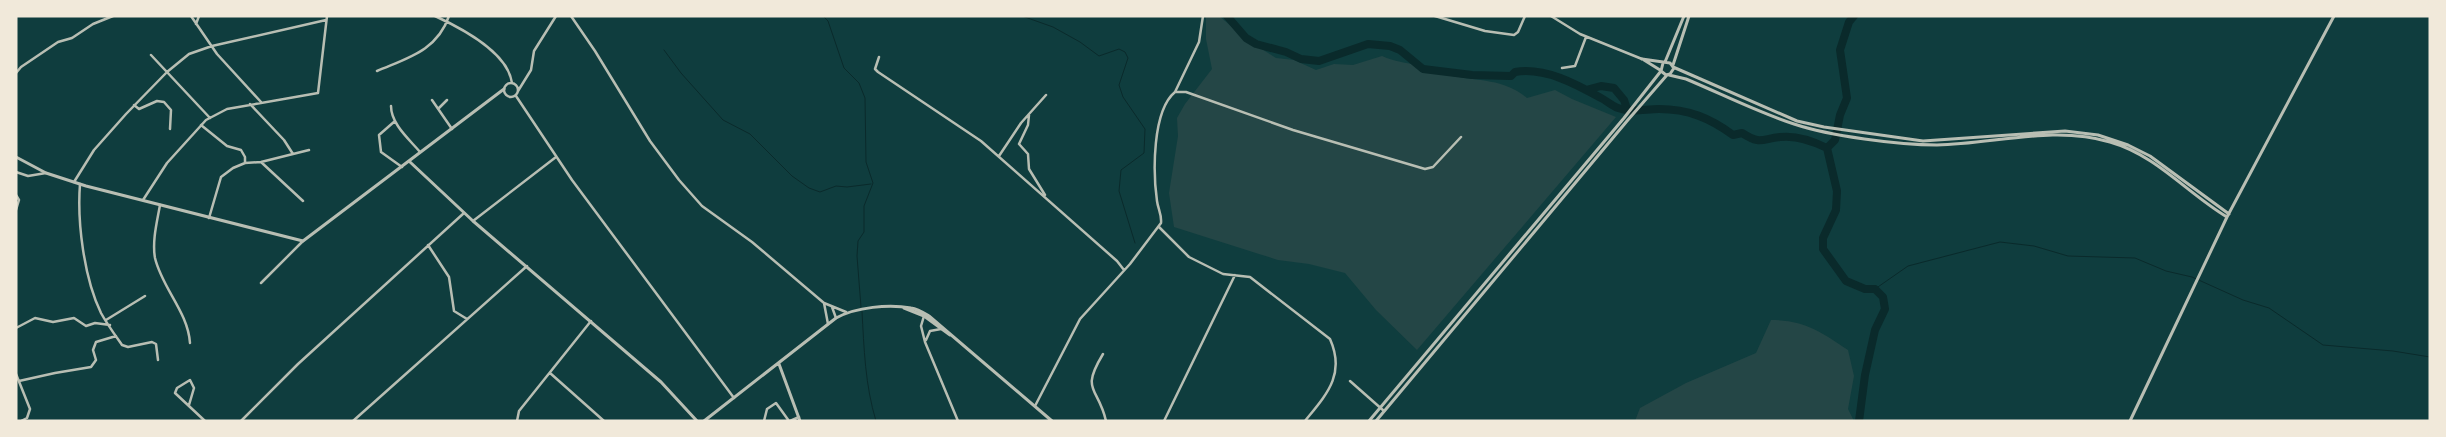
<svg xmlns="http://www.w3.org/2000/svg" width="2446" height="437" font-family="Georgia,serif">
	<rect width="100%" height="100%" fill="#0f3d3e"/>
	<path fill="#244646" d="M1206 16H1219L1249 41 1276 58 1294 60 1316 70 1334 64 1353 65 1382 56C1395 62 1405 62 1419 66 1430 69 1440 74 1452 76 1478 81 1505 79 1527 98L1555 90 1572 99 1616 117 1417 350 1376 310 1345 273 1309 264 1278 260 1174 227 1169 193 1178 136 1177 118 1185 104 1212 69 1206 39Z
		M1771 320C1805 320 1821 332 1848 350L1854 376 1848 409 1854 421H1635L1640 408 1686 383 1756 353Z"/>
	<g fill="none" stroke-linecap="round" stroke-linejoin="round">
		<path stroke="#0a2a2b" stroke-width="1" d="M823 16 828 21 844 68 859 83 865 98 866 162 873 183 864 206V232L858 241 857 256 861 307
			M1022 16 1053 27 1080 42 1099 56 1119 49 1125 52 1128 58 1119 85 1123 97 1145 129 1144 153 1121 170 1119 191 1135 243
			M664 50 681 73 723 120 750 134 792 176 809 188 820 192 836 186 847 187 871 184
			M1875 289 1908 266 2000 242 2034 246 2068 256 2135 258 2166 271 2192 277 2243 300 2269 308 2323 345 2393 351 2430 357
			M862 311C864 348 865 385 876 421"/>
		<path stroke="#0a2a2b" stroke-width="8" d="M1227 16 1246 38 1256 44 1286 52 1301 59 1319 61 1368 44 1390 46 1400 50 1423 69 1472 75 1511 76 1515 72C1545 67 1576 84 1601 98 1607 101 1612 106 1618 108 1632 113 1645 109 1659 109 1688 109 1710 118 1733 135L1742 133C1761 145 1761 139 1780 137 1797 135 1813 141 1827 148
			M1586 90 1601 86 1614 88 1624 100 1627 109
			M1827 148 1837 191 1836 210 1823 238V249L1846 281 1865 289H1875L1883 297 1885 309 1875 330 1865 375 1859 421
			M1827 148 1835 140 1840 115 1847 98 1840 50 1849 22 1854 16"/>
		<path stroke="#b8beb3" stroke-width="2.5" d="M191 16 217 54 261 102
			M435 16C461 28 508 52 512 83
			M571 16 595 51 650 141 679 180 702 206 752 242 824 303 846 312
			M1435 16 1485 31 1514 35 1518 32 1525 16
			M1551 16 1580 34 1642 59
			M196 24 199 16
			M151 55 210 118
			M879 57 875 69 878 72 981 141 1117 261 1124 270
			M1562 68 1575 66 1586 37
			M377 71C407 58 437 51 449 16
			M16 73 21 67 58 42 72 38 93 24 113 16
			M504 90a7 7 0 1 1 14 0a7 7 0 1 1-14 0Z
			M518 91 531 70 534 51 556 16
			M1175 92 1199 42 1203 16
			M516 96 572 180 734 398
			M432 100 452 129
			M250 104 284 140 293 154
			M134 105 139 109 157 101 164 102 171 110 170 129
			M391 106C391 124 409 139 420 152
			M439 108 447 100
			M1029 115 1028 125 1019 144 1028 154 1029 169 1045 195
			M395 121 379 135 381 152 402 167
			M201 125 227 146 241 150 245 157V163
			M999 156 1021 123 1046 95
			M261 162 303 201
			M16 172 28 176 46 173
			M74 182 94 150 126 114 167 72 189 54 212 46 326 20
			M80 184C77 222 84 278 101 313 107 324 115 335 122 345L128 347 152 342 156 344 158 360
			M16 195 19 200 16 210
			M143 200 167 163 206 120 227 109 318 93 327 16
			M160 205C157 222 152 241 155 258 162 288 188 312 190 343
			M209 218 221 177 233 168 245 163 261 162 309 150
			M473 221 556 157
			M1159 227 1189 257 1223 274 1250 277 1330 339C1346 375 1326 395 1305 421
			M428 245 449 277 454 311 467 319
			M261 283 303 241
			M824 303 828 324
			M832 307 836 318
			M924 316 921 326 925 342 958 421
			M106 320 145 296
			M16 328 35 318 53 322 74 318 86 326 95 323 110 325
			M926 340 930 331 941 329
			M1103 354C1080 392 1098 386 1106 421
			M550 373 604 421
			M16 374 30 409 27 418 21 421
			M19 381 55 373 91 367 96 360 93 350 96 342 116 336
			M1350 381 1384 411
			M189 405 194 388 190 380 177 388 175 393 205 421
			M1035 406 1080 319 1130 264 1161 223C1162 215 1158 209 1157 201 1153 173 1152 111 1175 92H1186L1293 130 1425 169 1433 167 1461 137
			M241 421 298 364 464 213
			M353 421 527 266
			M517 421 519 411 591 321
			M764 421 767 409 776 403 789 421
			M790 421 799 417
			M1164 421 1235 275"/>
		<path stroke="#b8beb3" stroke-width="3" d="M1642 59 1670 63 1674 68 1670 74 1666 75 1661 71 1663 63
			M1644 60 1660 70
			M1665 62 1684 16
			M1673 65 1689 16
			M1673 67 1797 121 1824 127 1923 141 2065 131 2098 135 2128 145 2150 156 2229 214
			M1669 75 1686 79C1722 94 1757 112 1794 124 1830 136 1898 145 1937 145 1994 144 2054 125 2110 142 2156 155 2187 193 2227 217
			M16 157 46 173 86 186 303 241 504 89
			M410 162 473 221 661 382 697 421
			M904 308 924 316 950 335
			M779 364 800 421
			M704 421 836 318C856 307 889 304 911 308 918 309 924 313 929 316L1052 421
			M1369 421 1624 118 1661 71
			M1376 421 1627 121 1667 75
			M2130 421 2227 217 2334 16"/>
	</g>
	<rect width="2446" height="437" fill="none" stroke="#f1e9da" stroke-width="35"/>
</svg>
